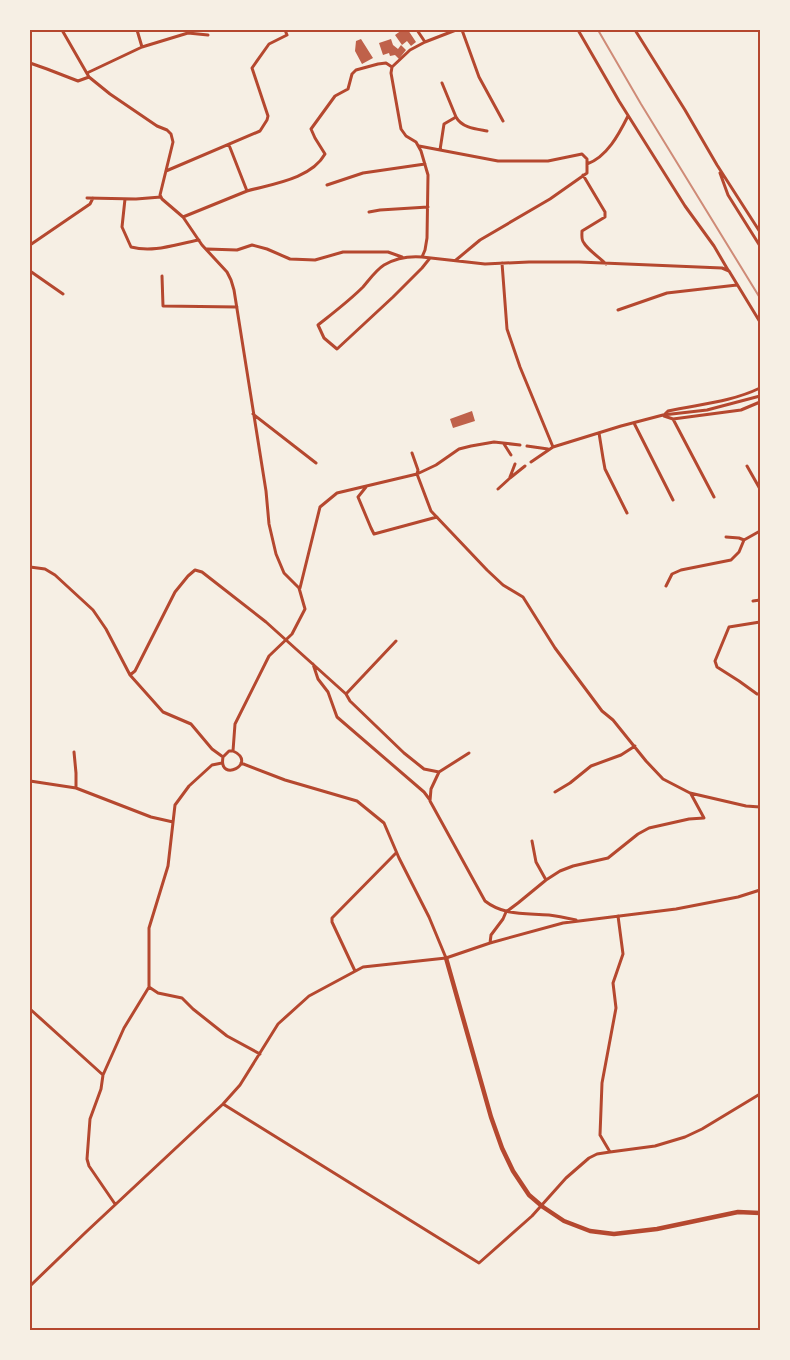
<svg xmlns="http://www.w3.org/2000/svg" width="790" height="1360" font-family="'Open Sans',sans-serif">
	<rect width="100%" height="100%" fill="#f6efe4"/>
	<path fill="#bf614a" d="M402 30H408L416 42 411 46 407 41 402 45 395 35Z
		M361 39 373 58 362 64 355 51 356 41Z
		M391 39 393 45 398 49 401 45 406 50 399 59 395 55 390 56 389 53 383 55 379 43Z
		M472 411 475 421 453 428 450 419Z"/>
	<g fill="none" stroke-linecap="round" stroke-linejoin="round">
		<path stroke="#b5482f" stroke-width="3" d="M62 30 89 77 110 94 157 126 167 130 171 134 173 142 160 195 162 199 183 217 202 245 227 272 231 280 234 290 266 491 269 524 276 554 284 573 299 588 305 609 292 634 269 656 235 724 233 751
			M417 30 425 42
			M462 30 479 77 503 121
			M578 30 619 101 685 206 714 246 728 270
			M635 30 685 110 717 165 760 232
			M142 47 188 33 208 35
			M30 63 47 69 78 81 89 77
			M392 67 410 50 425 42 456 30
			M87 73 142 47 137 30
			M456 117C462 128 476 129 487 131
			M419 146 498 161H548L582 154 587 159V173L550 199 480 240 456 260
			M440 150 444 124 456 117 442 83
			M587 164C607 157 619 134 628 116
			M166 171 260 131 267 120 268 116 252 68 269 44 287 35 285 30
			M720 173 728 195 760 246
			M583 175 605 212V217L582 231C582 235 581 240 584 243 587 249 600 258 606 264
			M327 185 363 173 425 164
			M247 191C272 184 311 179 325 154L315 138 311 129 335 96 348 89 352 74 356 70 378 64 386 63 392 67 391 73 401 129 406 136 416 142 421 151 428 175 427 238 425 250 422 257
			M87 198 136 199 161 197
			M125 199 122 227 131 247C154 253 176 244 199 240
			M369 212 380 210 428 207
			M183 217 247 191 229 145
			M30 245 90 204 93 198
			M207 249 237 250 252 245 267 249 290 259 315 260 343 252H388L402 257
			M430 258 422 268 393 297 337 349 324 338 318 325C333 313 349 301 363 287 369 280 376 270 384 265 396 258 409 256 422 257L485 264 529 262H579L722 268 729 271 760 322
			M502 263 507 329 520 367 553 447
			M30 271 63 294
			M162 276 163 306 237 307
			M618 310 667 293 737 285
			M253 414 316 463
			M664 415 668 411C700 404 731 402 760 388
			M664 416 673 419 741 410 760 402
			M673 419 714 497
			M634 423 673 500
			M599 433 603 458 605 469 627 513
			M504 444 511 455
			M527 446 548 449
			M412 453 418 470 417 474 431 511 487 570 503 585 523 597 555 648 602 711 613 720 646 761 663 779 690 793 746 806 760 807
			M531 462 553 447 621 426 663 415 707 410 760 396
			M747 466 760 489
			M510 477 515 464
			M366 487 358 497 371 528 374 534 437 517
			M498 489 510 478 525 466
			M744 540 760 531
			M30 567 45 569 55 575 93 610 106 629 130 675 163 712 191 724 212 749 223 757
			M666 586 672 574 681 570 731 560 739 552 744 540 739 538 726 537
			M300 588 320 507 337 493 417 474 436 465 459 449 471 446 494 442 520 445
			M753 601 760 600
			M760 622 729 627 715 661 717 667 739 681 757 694H760
			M313 664 318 679 328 692 337 717 424 792 430 800
			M130 675 135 671 175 592 188 576 195 570 202 572 266 622 346 694 350 701 404 753 424 769 439 772 469 753
			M346 694 396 641
			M74 752 76 773V788
			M223 757C218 784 259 763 233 751
			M223 757 229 751H233
			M222 763 212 765 189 786 175 805 168 866 149 928V987L158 993 182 998 193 1009 227 1036 260 1054
			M241 763 285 780 357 801 384 823 399 858 429 917 446 958
			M439 772 431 789 430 801 485 901C504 916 526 913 549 915 558 916 567 918 576 920
			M30 781 76 788 151 817 173 822
			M555 792 570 783 591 766 621 755 635 746
			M546 880 560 871 573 866 608 858 638 834 649 828 689 819 704 818 691 794
			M490 943 491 935 503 919 506 912 518 903 546 880 536 862 532 841
			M355 971 332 922V918L396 853
			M30 1009 103 1075
			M223 1104 479 1263 532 1216 566 1178 589 1158 597 1154 610 1152 655 1146 685 1137 702 1129 760 1094
			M610 1152 600 1135 602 1083 616 1008 613 983 623 954 618 916
			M115 1204 89 1166 87 1159 90 1119 101 1089 103 1075 124 1028 149 987
			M30 1286 86 1232 223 1104 240 1085 278 1024 309 996 363 967 446 958 490 943 563 923 676 909 738 897 760 890"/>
		<path stroke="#b5482f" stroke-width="4.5" d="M446 958 491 1117 502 1148 513 1171 529 1195 543 1207 564 1221 590 1231 614 1234 657 1229 738 1212 760 1213"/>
		<path stroke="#cf8b77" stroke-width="2" d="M598 30 641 104 760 298"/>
	</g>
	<rect width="790" height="1360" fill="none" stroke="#f6efe4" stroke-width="62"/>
	<rect x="31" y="31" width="728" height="1298" fill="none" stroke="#b5482f" stroke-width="2"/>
</svg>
